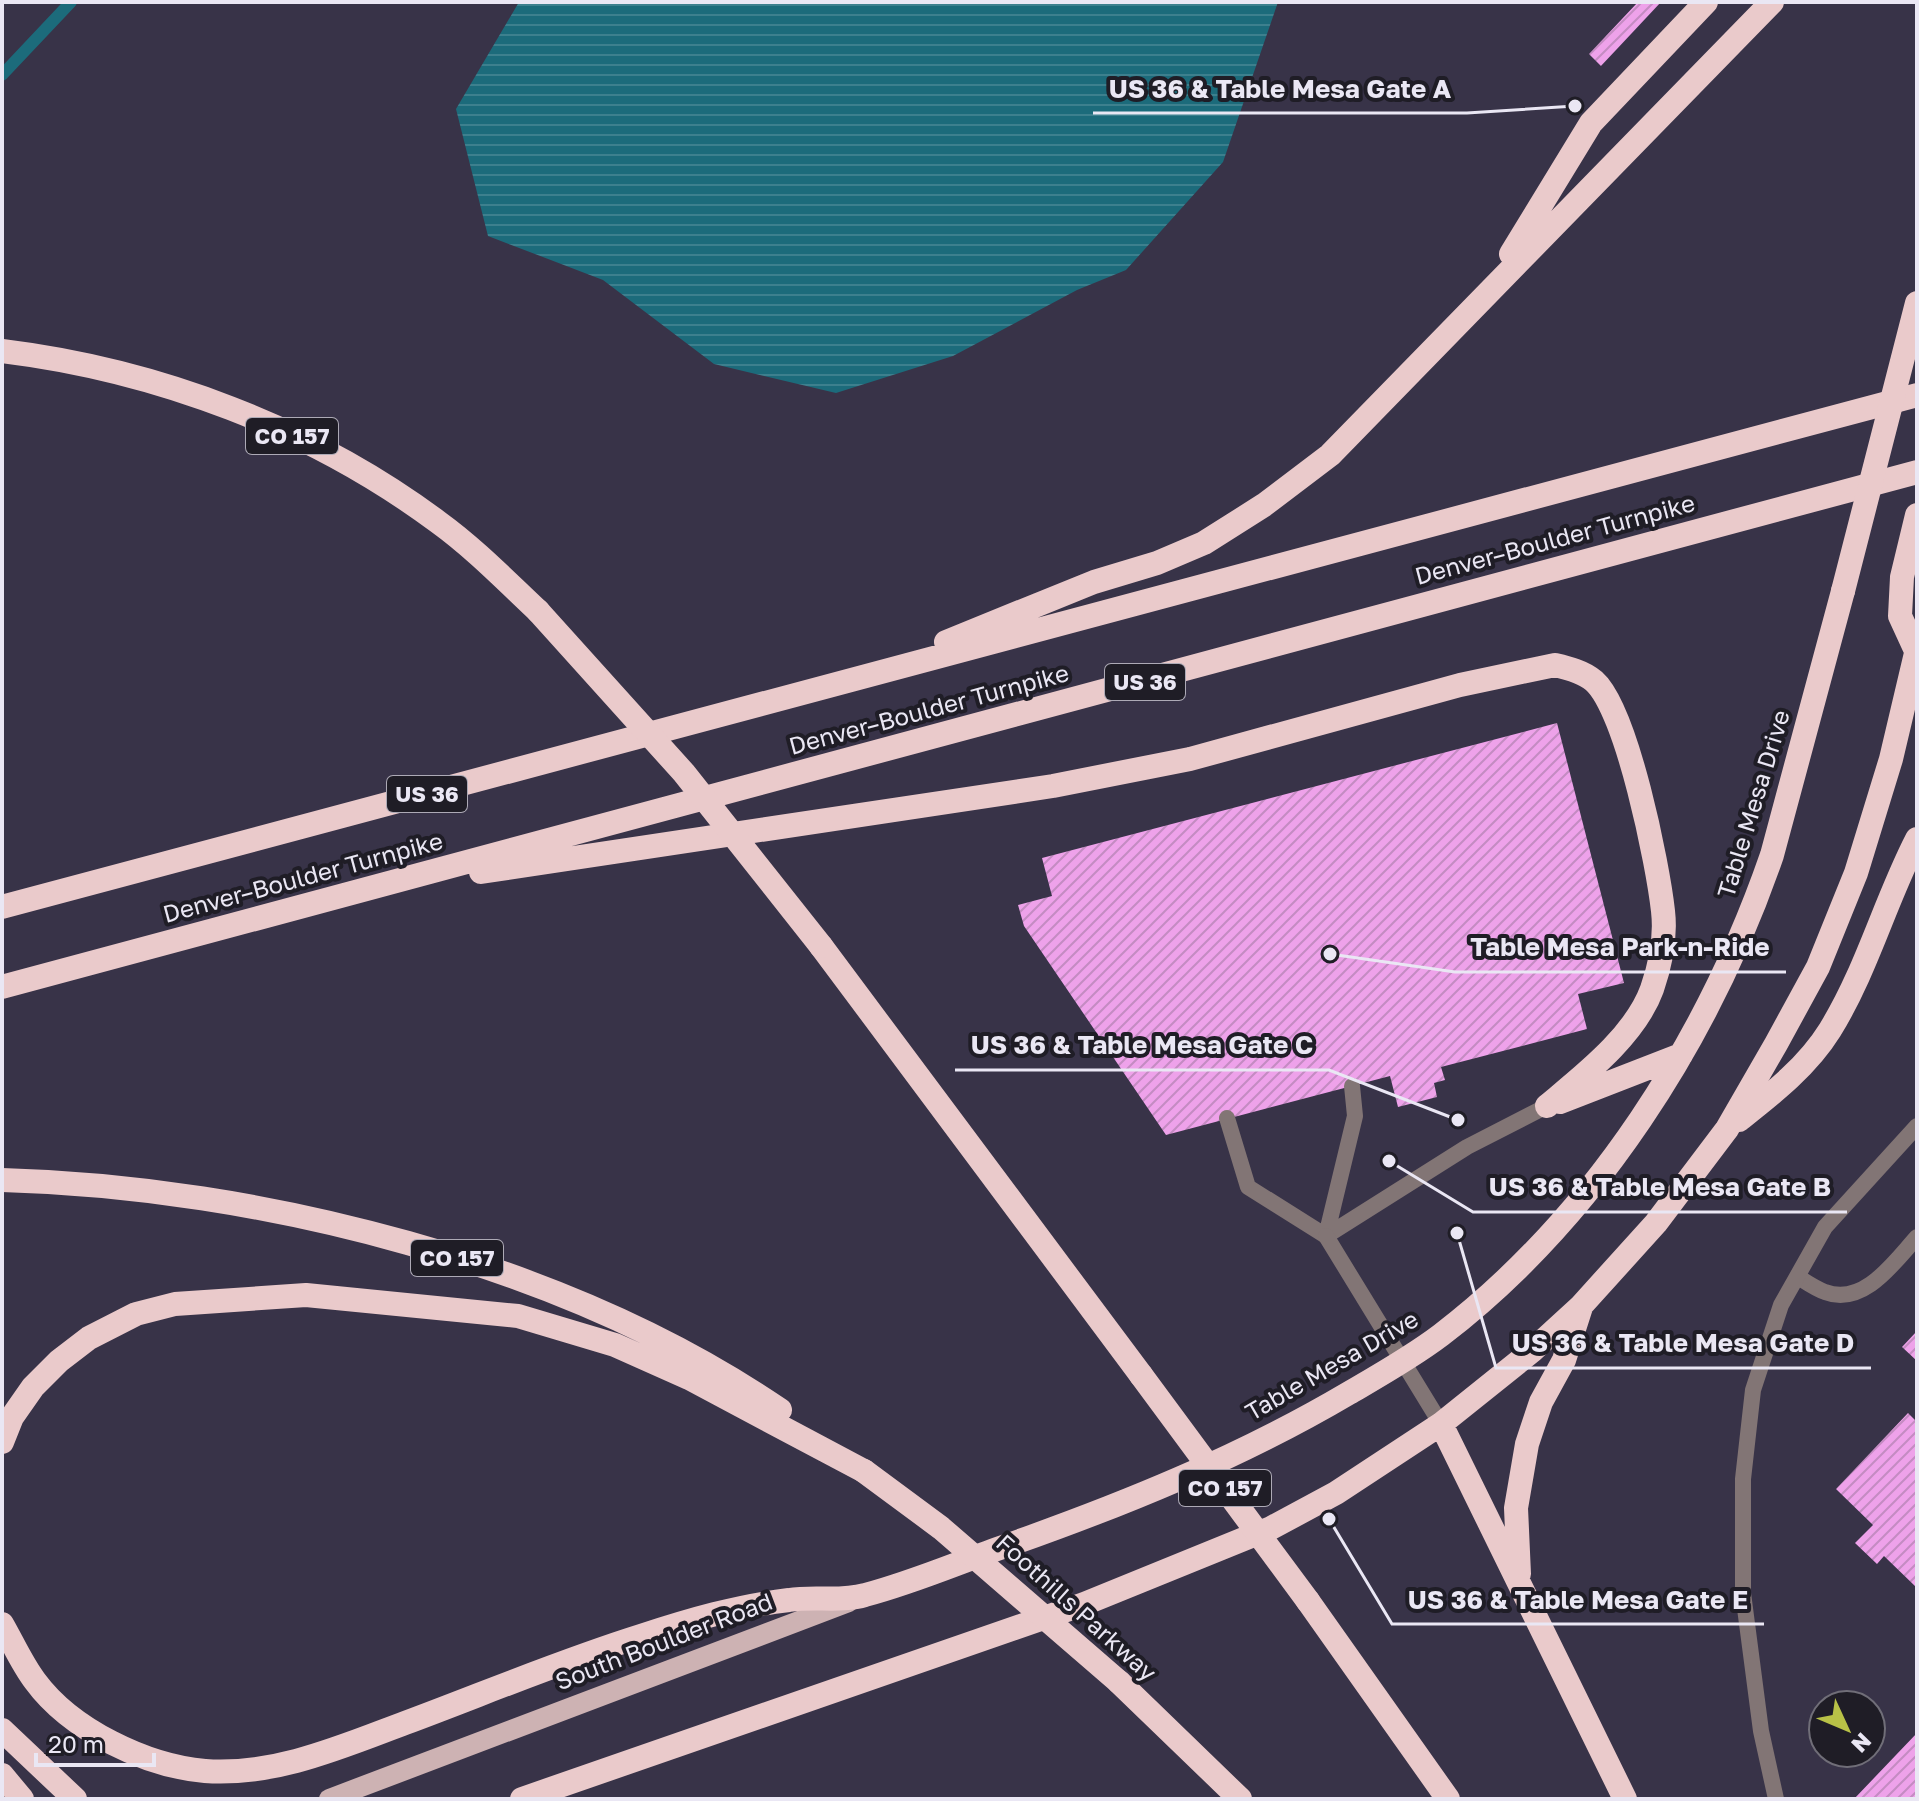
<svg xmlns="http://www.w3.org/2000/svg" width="1919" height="1801" font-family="'Golos Text',sans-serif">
	<defs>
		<pattern id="water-rules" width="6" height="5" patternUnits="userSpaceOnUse" patternTransform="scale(2)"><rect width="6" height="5" fill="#1c6b7b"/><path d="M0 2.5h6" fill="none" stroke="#3d808e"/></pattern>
		<pattern id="building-hatch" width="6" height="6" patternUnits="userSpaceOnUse" patternTransform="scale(2)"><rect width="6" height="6" fill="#eea2ea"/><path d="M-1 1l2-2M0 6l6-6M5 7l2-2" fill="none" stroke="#c48bc2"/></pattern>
	</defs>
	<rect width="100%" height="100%" fill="#383348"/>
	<path fill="url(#water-rules)" d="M519 2H1278L1223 162 1126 270 1077 290 953 356 836 393 714 364 603 280 488 236 456 109Z"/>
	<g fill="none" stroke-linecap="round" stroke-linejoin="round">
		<path stroke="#1c6b7b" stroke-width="12" d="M2 75 71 2"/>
	</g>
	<path fill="url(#building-hatch)" d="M1638 2H1661L1601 66 1589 54Z
		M1557 723 1624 983 1578 994 1587 1029 1441 1067 1445 1080 1434 1083 1437 1097 1398 1107 1390 1076 1166 1135 1024 926 1018 905 1052 896 1042 858Z
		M1917 1331V1361L1902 1347Z
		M1908 1413 1917 1422V1588L1884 1556 1877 1564 1855 1543 1873 1525 1836 1489Z
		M1917 1733V1799H1854Z"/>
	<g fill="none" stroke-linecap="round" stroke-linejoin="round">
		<path stroke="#827575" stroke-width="16" d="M1227 1118 1248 1187 1326 1236
			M1326 1236 1467 1147 1547 1106
			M1326 1236 1355 1116 1352 1086
			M1798 1277C1806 1282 1816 1289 1825 1292 1864 1307 1895 1261 1917 1237"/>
		<path stroke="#827575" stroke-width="16" d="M1326 1236 1441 1424
			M1776 1799 1761 1731 1743 1593V1479L1753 1390 1781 1305 1825 1227 1917 1126"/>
		<path stroke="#cdb2b3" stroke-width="20" d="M329 1799 849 1602"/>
		<path stroke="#eacacb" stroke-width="24" d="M1511 254 1591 123 1706 2
			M2 351C157 370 312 428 438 522 474 548 506 581 538 611
			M1917 515 1902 577 1900 616 1917 653
			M946 642 1094 582 1157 563 1204 543 1264 505 1330 455 1772 2
			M481 872 1053 786 1190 759 1460 685 1555 665C1568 668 1584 672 1594 681 1627 710 1658 865 1663 911 1666 937 1660 966 1652 989 1635 1036 1584 1075 1547 1106
			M2 907 1917 395
			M821 946 1141 1375
			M2 987 1917 472
			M1560 1102 1681 1055
			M1739 1120C1772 1094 1807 1067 1830 1030 1867 970 1885 901 1917 839
			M2 1180C260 1187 566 1264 780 1410
			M1441 1424 1625 1799
			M2 1442 12 1417 33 1387 59 1361 89 1338 136 1314 175 1304 306 1295 518 1316 615 1345 689 1378 864 1471
			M1519 1574 1516 1508 1527 1444 1541 1402 1564 1360 1581 1307
			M1308 1601 1448 1799
			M2 1624C13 1643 22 1664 35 1681 71 1730 146 1766 205 1771 275 1776 341 1747 405 1723 483 1694 561 1661 641 1636 690 1620 738 1606 789 1600 814 1596 842 1602 865 1595 911 1583 955 1564 1000 1548 1120 1506 1239 1458 1349 1393 1380 1375 1412 1357 1441 1335 1595 1217 1709 1038 1772 855L1843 591
			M1119 1682 1240 1799
			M2 1730 75 1799
			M2 1775 22 1799
			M522 1799 1084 1604 1271 1528 1336 1493 1441 1424 1532 1351 1581 1306 1656 1223 1727 1129 1776 1044 1818 967 1856 873 1891 759 1917 649"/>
		<path stroke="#eacacb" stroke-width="24" d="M1843 591 1917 303
			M538 611 684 773 821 946
			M1141 1375 1308 1601
			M864 1471 941 1528 1119 1682"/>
	</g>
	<g text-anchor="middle" stroke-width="8" stroke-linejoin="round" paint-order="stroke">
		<g fill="#1f1d26" stroke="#adaab6" stroke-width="2">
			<rect x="246" y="418" width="92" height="36" rx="6"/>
			<rect x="1105" y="664" width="80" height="36" rx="6"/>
			<rect x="387" y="776" width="80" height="36" rx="6"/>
			<rect x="411" y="1240" width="92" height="36" rx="6"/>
			<rect x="1179" y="1470" width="92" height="36" rx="6"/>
		</g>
		<g font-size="22" font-weight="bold" fill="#eae7f4">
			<text x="292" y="444">CO 157</text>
			<text x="1145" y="690">US 36</text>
			<text x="427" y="802">US 36</text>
			<text x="457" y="1266">CO 157</text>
			<text x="1225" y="1496">CO 157</text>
		</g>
		<g font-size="24" fill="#eae7f4" stroke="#1f1d26">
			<text transform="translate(1555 540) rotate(-15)" y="8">Denver–Boulder Turnpike</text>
			<text transform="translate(929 710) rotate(-15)" y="8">Denver–Boulder Turnpike</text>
			<text transform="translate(1754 804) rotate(-73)" y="8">Table Mesa Drive</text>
			<text transform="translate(303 878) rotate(-15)" y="8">Denver–Boulder Turnpike</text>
			<text transform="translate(1332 1366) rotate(-30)" y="8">Table Mesa Drive</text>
			<text transform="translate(1076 1608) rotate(42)" y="8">Foothills Parkway</text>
			<text transform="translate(664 1642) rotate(-21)" y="8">South Boulder Road</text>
		</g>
	</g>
	<path fill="none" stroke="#eae7f4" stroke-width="3" d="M1575 106L1467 113H1093M1330 954L1455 972H1786M1458 1120L1329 1070H955M1389 1161L1473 1212H1847M1457 1233L1496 1368H1871M1329 1519L1392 1624H1764"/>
	<g fill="#eae7f4" stroke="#1f1d26" stroke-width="3">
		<circle cx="1575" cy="106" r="8"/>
		<circle cx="1330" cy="954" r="8"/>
		<circle cx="1458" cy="1120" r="8"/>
		<circle cx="1389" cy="1161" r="8"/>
		<circle cx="1457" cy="1233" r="8"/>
		<circle cx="1329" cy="1519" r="8"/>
	</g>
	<g font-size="26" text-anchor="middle" font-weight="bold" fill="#eae7f4" stroke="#1f1d26" stroke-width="8" stroke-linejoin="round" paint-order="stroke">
		<text x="1280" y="98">US 36 &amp; Table Mesa Gate A</text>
		<text x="1620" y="956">Table Mesa Park-n-Ride</text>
		<text x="1142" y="1054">US 36 &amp; Table Mesa Gate C</text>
		<text x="1660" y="1196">US 36 &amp; Table Mesa Gate B</text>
		<text x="1683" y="1352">US 36 &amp; Table Mesa Gate D</text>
		<text x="1578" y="1609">US 36 &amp; Table Mesa Gate E</text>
	</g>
	<rect width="1919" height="1801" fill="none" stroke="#eae7f4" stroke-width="8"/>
	<g transform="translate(1847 1729) rotate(134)"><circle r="38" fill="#1f1d26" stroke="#706e78" stroke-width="2"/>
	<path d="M0-6L14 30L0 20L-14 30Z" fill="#b8c147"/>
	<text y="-12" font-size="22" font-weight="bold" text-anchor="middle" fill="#eae7f4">N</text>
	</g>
	<path d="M36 1753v12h118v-12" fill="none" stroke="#eae7f4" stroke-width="4"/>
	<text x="48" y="1753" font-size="24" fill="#eae7f4" stroke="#1f1d26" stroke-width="6" paint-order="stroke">20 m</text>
</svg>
